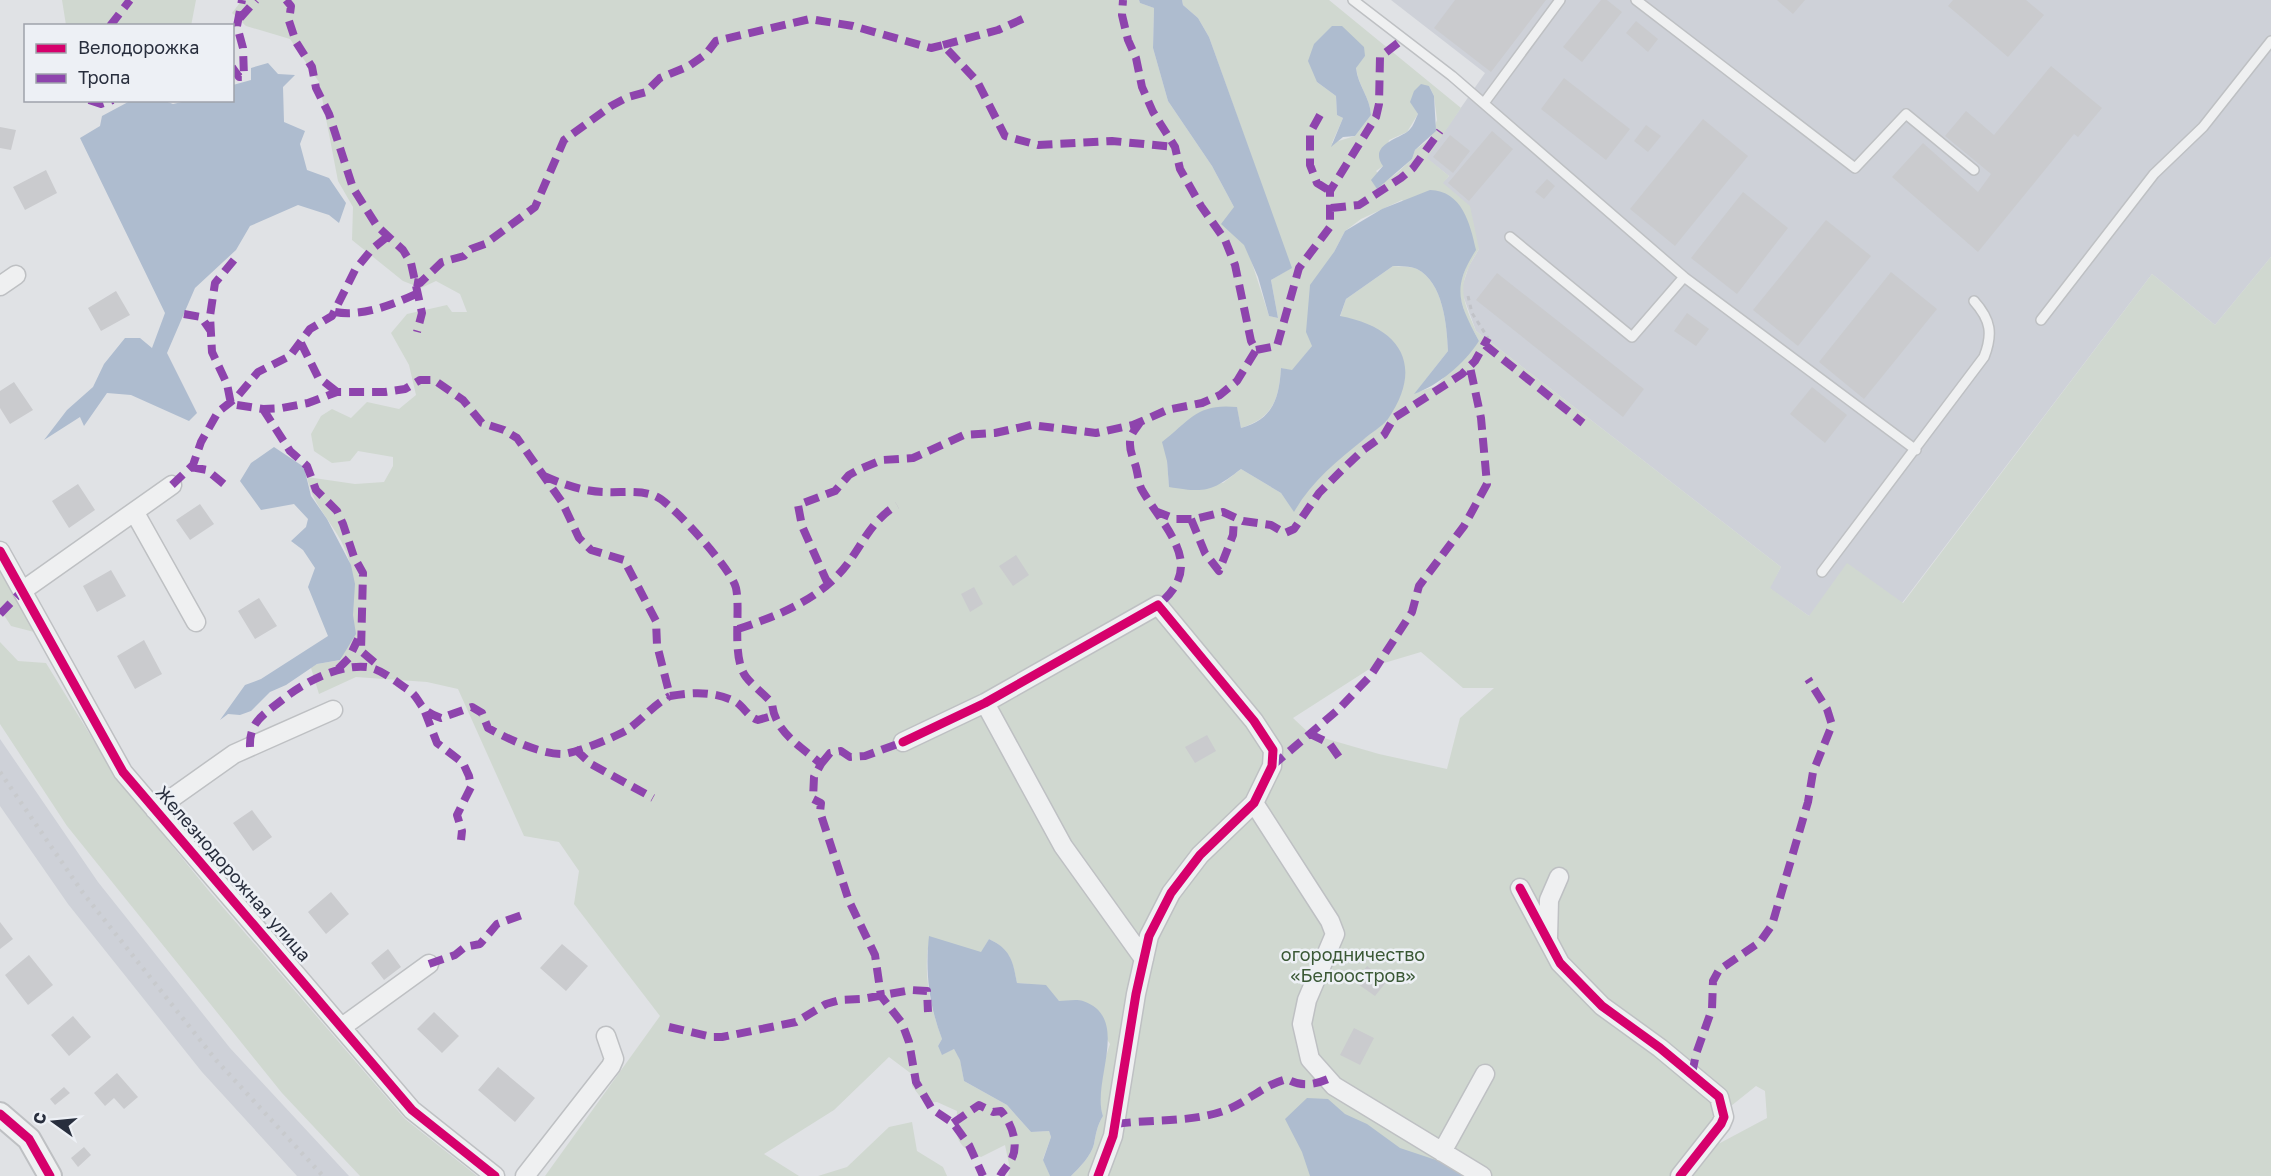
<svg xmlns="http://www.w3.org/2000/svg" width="2271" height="1176" font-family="'Golos Text',sans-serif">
	<rect width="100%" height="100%" fill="#e0e2e5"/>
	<path fill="#ced1d8" d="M1391 0H2271V257L2215 325 2152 274 1902 603 1809 616 1769 588 1781 567 1476 331 1461 290 1469 266 1479 249 1442 183 1449 176 1426 158 1485 73Z
		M0 739 98 882 230 1048 349 1176H297L202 1072 68 904 0 806Z"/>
	<path fill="#d0d8d0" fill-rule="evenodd" d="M62 0H196L191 26 66 25Z
		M242 0H1139L1140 3 1154 8 1153 48 1168 101 1212 166 1234 207 1269 316 1278 318 1271 280 1291 268 1209 37 1198 18 1183 5 1182 0H1329L1461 108 1427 158 1449 176 1443 183 1470 206 1479 249C1457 284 1460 294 1476 331L1781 567 1770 588 1809 616 1847 563 1903 603 2152 274 2215 325 2271 257V1176H1071C1080 1167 1091 1156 1094 1144 1096 1133 1097 1126 1103 1116 1096 1096 1103 1064 1110 1044L1082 1001H1059L1030 984 1017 983C1013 961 1010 949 989 939L981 953 930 937C922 971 930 1006 942 1039L938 1046 942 1054 954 1049 960 1059 964 1081 1007 1105 1031 1132 1049 1131 1051 1137 1043 1159 1050 1176H1008L1010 1169 1005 1145 981 1157C954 1145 956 1138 957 1111L937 1102 925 1103 912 1086 913 1075 889 1057 834 1110 764 1154 799 1176H545L660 1016 574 904 579 871 559 842 524 836 458 689 427 682 356 677 319 694 311 668 317 664 341 660C352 616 363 575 337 534 324 513 312 501 307 477L355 484 384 482 393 466V457L358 451 350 461 332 463 314 451 311 434 321 416 332 409 351 418 367 402 399 409 416 395 409 365 391 333 407 314 447 305 452 312H467L460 294 436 281 421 288 403 281 352 240 353 207 338 181 319 82 290 39 246 26 232 13ZM1365 56 1356 67C1358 86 1370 97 1371 115L1355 136 1332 143 1343 118 1337 115 1336 96 1317 82ZM1429 86 1434 96 1437 120 1430 139 1415 150 1412 159 1397 173 1386 181 1376 171 1383 166 1389 140 1407 132 1418 114 1414 107ZM1402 200 1467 264 1458 290 1466 317 1479 341 1436 386 1415 393 1448 351C1447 325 1443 282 1417 269 1411 266 1400 267 1393 266L1346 299 1340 317 1387 421C1353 447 1315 474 1294 511L1281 493 1241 469 1223 483 1169 487 1167 461 1237 408 1241 428C1273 418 1279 399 1281 368L1292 371 1312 346 1334 252 1345 231 1361 219ZM1421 652 1463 688H1494L1460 718 1447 769 1379 754 1310 734 1293 718 1374 666ZM1756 1086 1765 1091 1767 1118 1707 1150 1731 1106Z
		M0 566 38 633 11 626 0 609Z
		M0 642 18 661 46 663 116 777 209 891 405 1119 477 1176H360L282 1093 67 826 0 724Z
		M912 1122 917 1151 943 1167 947 1176H818L847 1167 889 1127Z"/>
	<path fill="#aebccf" d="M1139 0H1182L1183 5 1198 18 1209 37 1292 268 1271 280 1278 318 1269 316 1258 277 1244 245 1221 224 1234 207 1212 166 1168 101 1153 48 1154 8 1140 3Z
		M1332 26H1342L1364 47 1365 56 1356 68C1358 86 1370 97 1371 115L1355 136 1343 137 1331 147 1343 118 1337 115 1336 96 1317 82 1308 61 1314 44Z
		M268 63 278 74 295 75 283 87 284 122 305 131 300 144 307 170 329 178 346 203 339 223 329 215 298 205 250 226 236 250 195 288 167 353 197 413 189 421 131 395 107 393 84 426 80 417 44 440 67 410 93 387 104 364 125 338H140L152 348 165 313 80 138 100 126 102 116 130 101H165L173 104 186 101 232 100 233 85 251 80V68Z
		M1421 84 1429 86 1434 96 1436 131 1415 150 1412 159 1377 189 1371 180 1383 166C1369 146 1395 140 1407 132 1413 128 1415 120 1418 114L1410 102 1414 91Z
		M1430 190C1462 191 1470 223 1476 250 1451 289 1459 303 1479 341 1464 364 1439 385 1414 394L1448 351C1447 325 1443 282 1417 269 1410 266 1400 266 1393 266L1346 299 1340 316C1400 327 1425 365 1388 419 1382 427 1370 433 1363 440 1337 461 1311 482 1294 512L1281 493 1241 469C1211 492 1206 493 1169 487L1167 461 1162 442C1191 419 1198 403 1237 407L1241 428C1273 419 1279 399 1281 368L1292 370 1312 346 1306 332 1310 285 1334 252 1345 231 1382 209Z
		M274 447 304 467 311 496 327 519 351 565 355 584 353 615 356 634 340 660 317 664 286 685 270 692 251 711 240 715 228 714 220 720 245 685 261 679 328 636 308 587 315 568 303 550 291 541 306 527 308 519 294 504 261 510 240 481 251 463Z
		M929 936 981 952 989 939C1010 949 1013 960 1017 983L1046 985 1059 1001C1066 1001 1076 999 1083 1001 1132 1018 1091 1082 1103 1116 1097 1126 1096 1133 1094 1144 1091 1156 1080 1167 1071 1176H1050L1043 1160 1051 1137 1049 1131 1031 1132 1007 1105 964 1081 960 1060 954 1049 942 1055 938 1046 942 1039C929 1005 925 972 929 936Z
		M1307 1098 1328 1099 1345 1114 1367 1124 1400 1148 1448 1164 1467 1176H1310L1302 1152 1285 1119Z"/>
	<path fill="#cacbce" d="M1455 0H1546L1491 72 1434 28Z
		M1601 0H1607L1622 12 1582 62 1563 47Z
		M1777 0H1805L1793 14Z
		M1953 0H2026L2044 15 2008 57 1948 6Z
		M1636 21 1658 39 1648 52 1626 33Z
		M2051 66 2102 108 2078 137 2074 134 1978 252 1892 177 1923 143 1978 192 1991 174 1945 136 1966 111 1994 135Z
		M1564 78 1630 129 1606 160 1541 109Z
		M1703 119 1748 156 1675 246 1630 209Z
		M1646 125 1661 136 1648 152 1634 141Z
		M0 127 16 130 11 150 0 148Z
		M1492 131 1513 149 1469 201 1448 183Z
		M1450 135 1470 151 1453 173 1433 157Z
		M46 170 57 193 25 210 13 187Z
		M1547 179 1555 186 1544 199 1535 192Z
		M1743 192 1788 228 1737 294 1691 258Z
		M1826 220 1871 256 1798 346 1753 310Z
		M1891 272 1937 309 1864 399 1819 362Z
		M1497 273 1644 389 1623 417 1476 300Z
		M116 291 130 315 101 331 88 308Z
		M1687 313 1709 329 1696 346 1674 331Z
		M14 382 33 410 10 424 0 408V391Z
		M1812 387 1847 415 1825 443 1790 414Z
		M78 484 95 510 69 528 52 501Z
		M200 504 214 524 190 540 176 520Z
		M1016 555 1029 575 1013 586 999 566Z
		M111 570 126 596 97 612 83 586Z
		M974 587 983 604 970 612 961 594Z
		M259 598 277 626 255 639 238 611Z
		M144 640 162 674 135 689 117 656Z
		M1207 735 1216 751 1195 763 1185 747Z
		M252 810 272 837 253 851 233 823Z
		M331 892 349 914 326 934 308 912Z
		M0 922 13 939 0 949Z
		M562 944 588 966 566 991 540 968Z
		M388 949 401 967 384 980 371 963Z
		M29 955 53 985 28 1005 5 975Z
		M1367 966 1387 981 1375 996 1355 982Z
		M434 1012 459 1036 442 1053 417 1029Z
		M73 1016 91 1037 69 1056 51 1035Z
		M1354 1028 1374 1038 1360 1065 1340 1055Z
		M498 1067 535 1098 515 1122 478 1090Z
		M117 1073 138 1097 124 1109 114 1098 105 1106 94 1093Z
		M64 1087 70 1093 55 1105 50 1099Z
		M84 1147 91 1155 78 1167 71 1158Z"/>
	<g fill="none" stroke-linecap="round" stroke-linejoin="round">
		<defs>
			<path id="service" d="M1353 0 1452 76 1684 277 1916 450
				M1636 0 1855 168 1906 114 1974 170
				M1484 103 1560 0
				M1510 237 1632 337 1684 277
				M2041 320 2154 174 2203 127 2271 41
				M1822 572 1984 357C1993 334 1991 320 1974 301"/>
			<path id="minor" d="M0 286 16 275
				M135 513 196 622
				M0 551 123 772 412 1110 495 1176
				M22 591 172 485
				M985 703 1063 846 1144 959
				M903 742 985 703 1158 605 1254 721 1273 750 1272 766 1254 803 1200 855 1171 893 1149 936 1136 994 1113 1136 1098 1176
				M1254 803 1330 921 1335 934 1307 1000 1302 1024 1310 1059 1334 1086 1482 1176
				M155 810 234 754 333 710
				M1520 888 1560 963 1602 1006 1660 1048 1719 1097 1724 1117 1721 1124 1680 1176
				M1548 938 1549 900 1559 877
				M342 1027 429 964
				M1442 1152 1485 1074
				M525 1176 611 1066 614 1059 606 1036"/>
			<path id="tertiary" d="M0 1114 29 1139 50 1176"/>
		</defs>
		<use href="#service" stroke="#bec0c3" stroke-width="12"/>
		<use href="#minor" stroke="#bec0c3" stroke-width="21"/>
		<use href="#tertiary" stroke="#bec0c3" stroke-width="26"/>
		<path stroke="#c1c3c8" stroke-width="3" stroke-dasharray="4.5 4.5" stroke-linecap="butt" d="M1468 296 1472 313 1488 338"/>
		<use href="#service" stroke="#eff0f1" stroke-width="9"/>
		<use href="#minor" stroke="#eff0f1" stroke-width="18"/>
		<use href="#tertiary" stroke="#eff0f1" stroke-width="22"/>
		<path stroke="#c8cacd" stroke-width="4.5" stroke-dasharray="3 6" stroke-linecap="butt" d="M0 772 83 893 216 1060 323 1176"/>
		<path stroke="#8e44ad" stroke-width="8" stroke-dasharray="15 8" stroke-linecap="butt" d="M286 0 291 6 289 21 296 42 312 67 316 88 329 114 353 188 377 226 403 250 411 263 422 313 417 332
			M240 18 256 0
			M110 26 130 0
			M943 45 998 30 1027 17
			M232 67 239 77H244L243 48 237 26 242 0
			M89 100 101 104 113 100
			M1320 115 1310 133V165L1317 183 1330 191
			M1331 208 1359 205 1401 178 1413 168 1440 131
			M234 260 215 283 210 316 212 352 227 384 231 404 263 409 282 408 308 403 337 392H385L405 389 420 380H434L463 400 482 423 504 430 517 438 562 502 579 538 591 550 624 560 656 621 657 645 670 696C693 692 714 691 736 702 744 707 748 717 758 720L775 715
			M414 282 420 283 442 262 464 256 471 249 485 244 535 207 564 140 611 106 628 97 646 92 660 78 689 66 706 54 716 41 810 19 853 26 931 48 943 45 977 81 1005 136 1038 145 1112 141 1175 147
			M335 312C361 317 392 305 416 294
			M184 314 201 317 210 330
			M301 343 318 377 337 392
			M1485 345 1583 423
			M1256 350 1277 346 1299 268 1330 227V191L1376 117 1379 104 1380 57 1403 39
			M263 409 290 451 307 466 316 490 337 511 343 524 354 557 363 573 361 651 380 667
			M1141 421C1138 426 1132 432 1131 437 1128 445 1132 456 1135 464 1138 472 1138 483 1142 490 1166 531 1207 565 1158 605
			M191 467 207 470 225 485
			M544 476C562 484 585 492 606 492 623 493 644 489 659 498 676 508 732 570 736 588 741 612 731 657 746 677 753 686 764 694 772 703 774 732 802 747 821 764L814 777 813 799 821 803 820 812 849 901 875 955 881 996 902 1023 909 1042 916 1082 932 1109 953 1123 969 1145 983 1176
			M172 485 193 465 201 442 218 412 237 397 258 372 290 356 310 329 332 316 355 270 372 249 388 236
			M1155 511 1175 519H1195L1223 512 1243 521 1271 525 1285 533 1294 529 1319 493 1342 470 1363 450 1384 435 1394 418 1462 374 1475 361 1488 338
			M1191 519 1205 553 1219 571 1233 535 1234 519
			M828 584 802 526 798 505 835 491 849 475 860 469 882 460 913 458 964 435 995 433 1031 425 1096 433 1133 425 1167 410 1202 403 1220 395 1237 381 1256 350 1251 341 1235 265 1225 240 1201 206 1180 169 1175 147 1153 112 1142 87 1136 58 1128 40 1122 15 1123 0
			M0 614 22 591
			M738 629C774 617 811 603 838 575 861 551 867 523 897 505
			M338 669 349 658 358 639
			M425 712 437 743 463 763 469 776 471 787 457 815 462 831 461 840
			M1310 734 1329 743 1341 760
			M250 747C249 722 263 715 282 700 303 683 338 664 367 667 381 669 395 681 407 689 423 699 415 709 441 718L472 707 482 713 488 728C506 738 540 754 562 754 574 754 615 737 627 730 643 719 653 705 670 696
			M575 749 591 764 653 798
			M821 764 830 753 841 751 850 757 865 756 903 742
			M1272 766 1339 709 1371 675 1412 612 1419 586 1464 526 1487 484 1481 418 1470 367
			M429 964 455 955 465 947 480 944 497 924 522 915
			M669 1027 712 1037H722L796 1022 826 1004 840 1000 862 999 911 990 927 991 928 1012
			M1692 1074 1696 1054 1712 1009 1713 981 1719 970 1760 942 1772 925 1808 802 1813 772 1832 725 1827 709 1808 679
			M953 1123 979 1105 993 1112 1001 1111C1011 1122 1020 1145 1011 1160 1008 1166 1003 1170 1000 1176
			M1116 1124C1151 1119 1192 1123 1226 1110 1248 1102 1263 1085 1287 1079 1300 1087 1314 1085 1328 1079"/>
		<defs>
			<path id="cycleway" d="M0 551 123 772 412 1110 495 1176
				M903 742 985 703 1158 605 1254 721 1273 750 1272 766 1254 803 1200 855 1171 893 1149 936 1136 994 1113 1136 1098 1176
				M1520 888 1560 963 1602 1006 1660 1048 1719 1097 1724 1117 1721 1124 1680 1176
				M0 1114 29 1139 50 1176"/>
		</defs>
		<use href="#cycleway" stroke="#edf0f5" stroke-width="13"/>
		<use href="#cycleway" stroke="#d6006c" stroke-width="9"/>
	</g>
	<g text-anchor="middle" stroke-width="5" stroke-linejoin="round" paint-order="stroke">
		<g font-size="18" fill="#282e3d" stroke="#edf0f5">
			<text transform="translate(233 874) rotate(49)" y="6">Железнодорожная улица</text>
		</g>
		<g font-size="18" fill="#3a5835" stroke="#edf0f5">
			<text x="1353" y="961">огородничество<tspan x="1353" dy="21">«Белоостров»</tspan></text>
		</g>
	</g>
	<rect x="24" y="24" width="210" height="78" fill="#edf0f5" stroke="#9ea2ab" stroke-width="1.5"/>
	<rect x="36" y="44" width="30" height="9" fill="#d6006c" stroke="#9ea2ab" stroke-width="1.5"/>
	<text x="78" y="54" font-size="18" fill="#282e3d">Велодорожка</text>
	<rect x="36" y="74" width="30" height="9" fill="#8e44ad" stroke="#9ea2ab" stroke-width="1.5"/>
	<text x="78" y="84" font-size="18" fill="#282e3d">Тропа</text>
	<g transform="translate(54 1122) rotate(285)" stroke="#edf0f5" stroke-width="4.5" paint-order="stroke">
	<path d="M0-4.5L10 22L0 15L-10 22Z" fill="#282e3d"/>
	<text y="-9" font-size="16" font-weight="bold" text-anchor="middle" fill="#282e3d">С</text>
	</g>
</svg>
